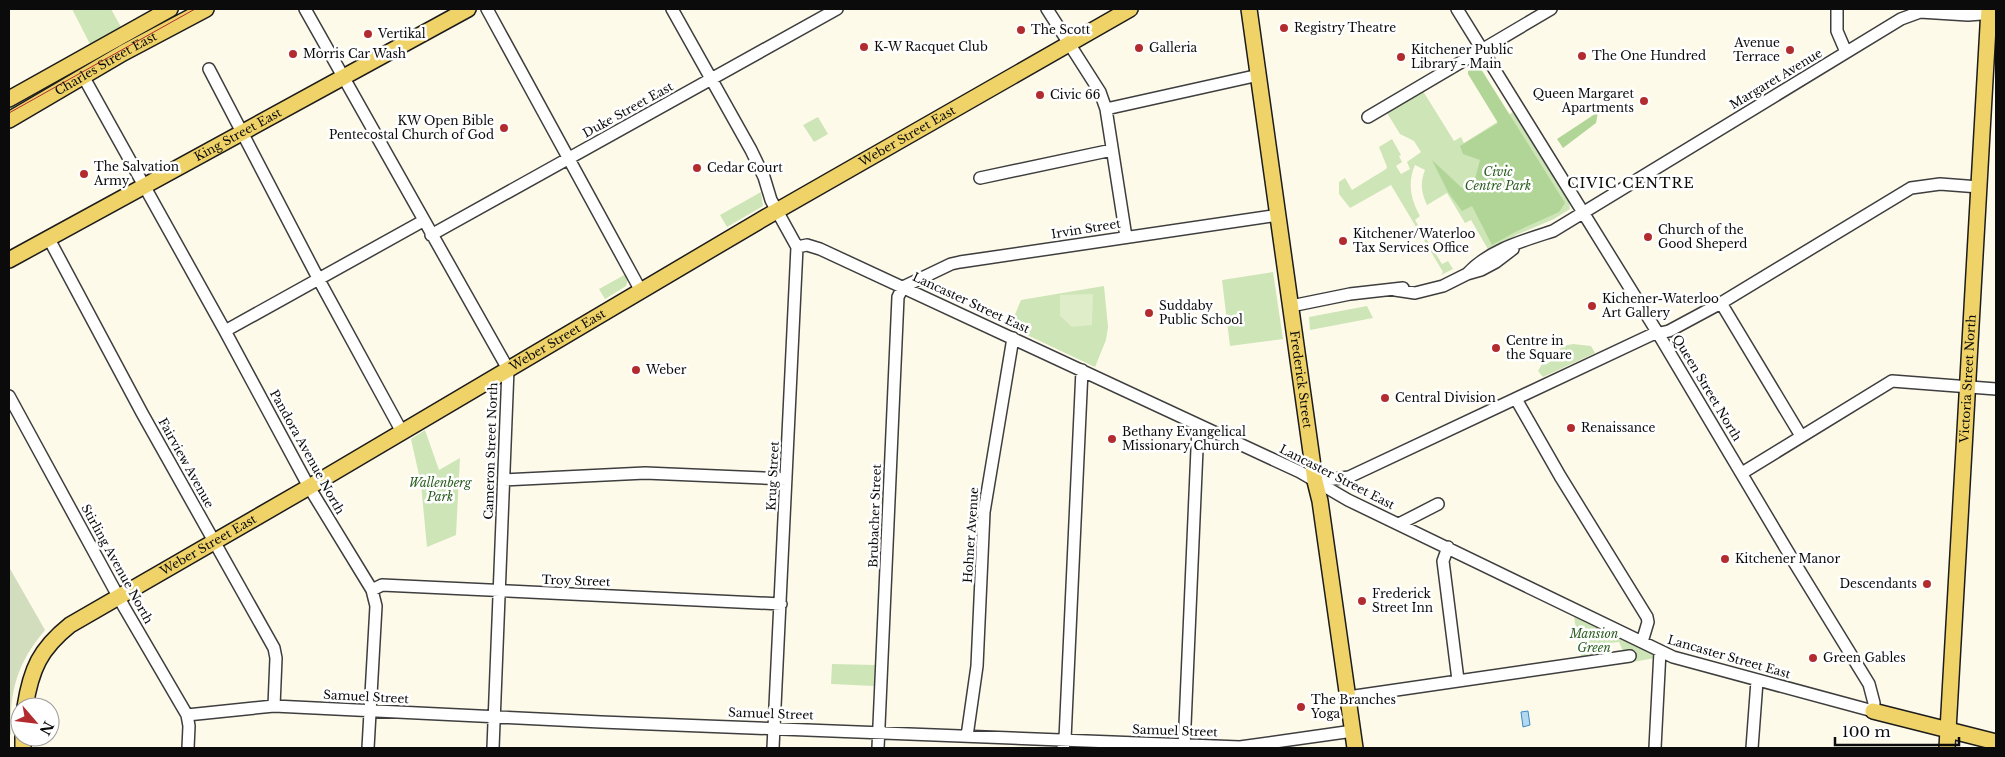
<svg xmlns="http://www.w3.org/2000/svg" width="2005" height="757" font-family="'Libre Baskerville',serif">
	<rect width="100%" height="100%" fill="#fefaea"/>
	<path fill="#cee5b7" d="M72 9H111L121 27 90 44Z
		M1423 91 1454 141 1461 137 1464 143 1513 112 1569 202 1570 209 1554 219 1516 235 1489 251 1471 220 1465 223 1447 193 1427 205C1421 192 1420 183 1425 170L1415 165C1407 183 1411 200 1420 216L1415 220 1442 264 1448 261 1453 269 1441 275 1443 272 1391 185 1350 208 1339 194V182L1345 178 1352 190 1386 169 1387 167 1379 147 1392 139 1401 155 1399 156 1402 162 1396 166 1401 174 1410 169 1407 162 1421 152 1414 141 1400 134 1387 113Z
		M818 117 828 134 814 142 803 125Z
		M761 192 763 206 727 227 720 215Z
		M1273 272 1283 339 1230 346 1222 280Z
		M626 274 628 279 626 286 605 299 599 289Z
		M1104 286 1108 327 1106 340 1095 367 1010 327 1021 300Z
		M1367 306 1373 318 1310 330 1309 317Z
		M1573 344 1591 346 1595 353 1543 377 1538 371 1542 364H1547L1560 353V349L1563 346Z
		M425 430 439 470 460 458 456 535 427 547 421 484 411 439Z
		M1574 617 1649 651 1655 658 1633 662 1631 651H1623L1619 642 1610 643 1609 652 1606 654 1581 658Z
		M832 664 875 665 874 686 831 684Z"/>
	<path fill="#b1d597" d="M1476 67 1481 69 1565 203 1559 212 1517 231 1492 245 1472 206 1462 211 1448 192 1432 160 1462 188 1475 179 1480 160 1463 154 1460 146 1498 123 1468 74V71Z
		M1598 112 1596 123 1563 148 1557 139Z"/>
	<path fill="#d2ddbe" d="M9 567 45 630C17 663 9 692 11 734L9 736Z"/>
	<path fill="#dfedc8" d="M1093 294 1092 325 1072 327 1060 316V295Z"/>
	<path fill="#b2d8f2" stroke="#3e8bc4" d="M1528 711 1530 725 1523 727 1521 712Z"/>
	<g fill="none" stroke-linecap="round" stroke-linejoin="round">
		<defs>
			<path id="minor" d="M305 9 508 369 493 748
				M487 9 641 291
				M672 9 751 150 764 177 771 200 797 247 773 748
				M1047 9 1100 92 1106 109 1126 237
				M1837 9V31L1846 52
				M209 69 319 280 402 432
				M83 76 225 331 309 487 372 590 376 606 368 748
				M1106 109 1259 75
				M1368 117 1551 9
				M980 178 1112 150
				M431 235 837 9
				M49 239 142 413 274 648 276 658 274 706
				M797 247 807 245 820 249 1300 472 1348 500 1673 657 1873 711 1874 703 1869 684 1791 557 1659 335 1457 9
				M1467 274C1489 250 1522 241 1553 231L1901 19 1920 12 1968 15 1995 13
				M903 287 951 264 960 262 1279 215
				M1395 290 1415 293 1443 286 1467 274 1481 270 1496 262 1513 249
				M1721 303 1801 436
				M1291 306 1350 294 1403 288
				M225 331 423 221
				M9 396 124 607 187 715 189 726 188 748
				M1516 399 1560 476 1647 617 1648 622 1642 642
				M1742 473 1892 381 1996 389
				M504 480 645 473 786 479
				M1318 481 1349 477 1651 335 1669 331 1721 303 1911 188 1940 184 1979 187
				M1399 524 1438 504
				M1448 547 1443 561 1458 680
				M372 590 382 585 781 604
				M1348 697 1630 656
				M187 715 274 706 601 722 1240 747 1353 731
				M967 736 977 666 984 512 1013 338
				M878 748 898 297 903 287
				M1063 748 1065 739 1082 370
				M1184 748 1198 426
				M1655 748 1660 651
				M1752 748 1757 681"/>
			<g id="major">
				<path id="s1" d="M1249 9 1315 481 1320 501 1355 748"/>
				<path d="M9 99 170 9"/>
				<path id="s2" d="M9 120 123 53 206 9"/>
				<path id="s3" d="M9 260 468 9"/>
				<path id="s4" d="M25 707C31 669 40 649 70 625L309 487 766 217 1130 9"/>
				<path d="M1873 711 1996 742"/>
				<path d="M23 748V737"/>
				<path id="s5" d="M1947 748 1989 9"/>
			</g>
		</defs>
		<use href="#minor" stroke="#3e3e3e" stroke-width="14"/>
		<use href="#major" stroke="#1c1c1c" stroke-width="18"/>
		<use href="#minor" stroke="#fff" stroke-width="11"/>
		<use href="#major" stroke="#f0d368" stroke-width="15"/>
		<path stroke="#b22c2f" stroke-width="1" d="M9 113 195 9"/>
	</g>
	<g fill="#b22c2f" stroke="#fff" stroke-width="2">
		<circle cx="1284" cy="28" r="5"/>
		<circle cx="1021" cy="30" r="5"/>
		<circle cx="368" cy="34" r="5"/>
		<circle cx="864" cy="47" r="5"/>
		<circle cx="1139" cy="48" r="5"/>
		<circle cx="1790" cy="50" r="5"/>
		<circle cx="293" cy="54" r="5"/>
		<circle cx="1582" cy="56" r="5"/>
		<circle cx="1401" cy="57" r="5"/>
		<circle cx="1040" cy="95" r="5"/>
		<circle cx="1644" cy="101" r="5"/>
		<circle cx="504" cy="128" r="5"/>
		<circle cx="697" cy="168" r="5"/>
		<circle cx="84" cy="174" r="5"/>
		<circle cx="1648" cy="237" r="5"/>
		<circle cx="1343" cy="241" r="5"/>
		<circle cx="1592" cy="306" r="5"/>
		<circle cx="1149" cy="313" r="5"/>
		<circle cx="1496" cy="348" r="5"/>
		<circle cx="636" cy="370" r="5"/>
		<circle cx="1385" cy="398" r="5"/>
		<circle cx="1571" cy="428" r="5"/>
		<circle cx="1112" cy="439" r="5"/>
		<circle cx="1725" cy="559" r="5"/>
		<circle cx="1927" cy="584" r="5"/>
		<circle cx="1362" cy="601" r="5"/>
		<circle cx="1813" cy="658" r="5"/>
		<circle cx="1301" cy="707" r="5"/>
	</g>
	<g text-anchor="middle" stroke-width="5" stroke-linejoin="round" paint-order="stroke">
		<g font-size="12" fill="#0b0b0b" stroke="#fff" text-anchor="start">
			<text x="1294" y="32">Registry Theatre</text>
			<text x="1031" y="34">The Scott</text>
			<text x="378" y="38">Vertikal</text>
			<text x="1780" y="47" text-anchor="end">Avenue<tspan x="1780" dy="14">Terrace</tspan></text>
			<text x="874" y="51">K-W Racquet Club</text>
			<text x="1149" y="52">Galleria</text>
			<text x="1411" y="54">Kitchener Public<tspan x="1411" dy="14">Library - Main</tspan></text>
			<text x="303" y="58">Morris Car Wash</text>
			<text x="1592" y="60">The One Hundred</text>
			<text x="1634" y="98" text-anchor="end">Queen Margaret<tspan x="1634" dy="14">Apartments</tspan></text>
			<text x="1050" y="99">Civic 66</text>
			<text x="494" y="125" text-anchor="end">KW Open Bible<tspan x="494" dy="14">Pentecostal Church of God</tspan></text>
			<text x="94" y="171">The Salvation<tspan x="94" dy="14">Army</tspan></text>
			<text x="707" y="172">Cedar Court</text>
			<text x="1658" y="234">Church of the<tspan x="1658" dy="14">Good Sheperd</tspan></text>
			<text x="1353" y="238">Kitchener/Waterloo<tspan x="1353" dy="14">Tax Services Office</tspan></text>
			<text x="1602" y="303">Kichener-Waterloo<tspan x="1602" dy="14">Art Gallery</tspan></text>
			<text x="1159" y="310">Suddaby<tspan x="1159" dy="14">Public School</tspan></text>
			<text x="1506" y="345">Centre in<tspan x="1506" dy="14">the Square</tspan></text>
			<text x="646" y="374">Weber</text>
			<text x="1395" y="402">Central Division</text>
			<text x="1581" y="432">Renaissance</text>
			<text x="1122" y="436">Bethany Evangelical<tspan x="1122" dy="14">Missionary Church</tspan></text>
			<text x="1735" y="563">Kitchener Manor</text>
			<text x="1917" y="588" text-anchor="end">Descendants</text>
			<text x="1372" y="598">Frederick<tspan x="1372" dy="14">Street Inn</tspan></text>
			<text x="1823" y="662">Green Gables</text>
			<text x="1311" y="704">The Branches<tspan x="1311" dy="14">Yoga</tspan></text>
		</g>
		<g font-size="12" fill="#0b0b0b" stroke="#fff">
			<text dy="4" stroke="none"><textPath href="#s2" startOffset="112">Charles Street East</textPath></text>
			<text transform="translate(1776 79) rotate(-31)" y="4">Margaret Avenue</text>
			<text transform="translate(628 110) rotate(-29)" y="4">Duke Street East</text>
			<text dy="4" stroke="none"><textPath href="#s3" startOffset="261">King Street East</textPath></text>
			<text dy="4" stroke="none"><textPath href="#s4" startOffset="1066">Weber Street East</textPath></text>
			<text transform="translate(1086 229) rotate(-9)" y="4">Irvin Street</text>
			<text transform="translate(971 303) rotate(25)" y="4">Lancaster Street East</text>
			<text dy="4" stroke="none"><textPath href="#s4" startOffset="661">Weber Street East</textPath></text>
			<text dy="4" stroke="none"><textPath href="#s5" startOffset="370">Victoria Street North</textPath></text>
			<text dy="4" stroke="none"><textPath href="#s1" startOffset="374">Frederick Street</textPath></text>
			<text transform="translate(1707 388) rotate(59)" y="4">Queen Street North</text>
			<text transform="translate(491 451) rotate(-88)" y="4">Cameron Street North</text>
			<text transform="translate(307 452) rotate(61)" y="4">Pandora Avenue North</text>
			<text transform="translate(186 463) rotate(61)" y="4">Fairview Avenue</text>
			<text transform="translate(773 476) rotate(-87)" y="4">Krug Street</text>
			<text transform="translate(1337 477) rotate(27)" y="4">Lancaster Street East</text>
			<text transform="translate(875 516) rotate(-88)" y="4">Brubacher Street</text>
			<text transform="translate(971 535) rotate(-86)" y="4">Hohner Avenue</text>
			<text dy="4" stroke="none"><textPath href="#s4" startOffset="256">Weber Street East</textPath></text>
			<text transform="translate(117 564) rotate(61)" y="4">Stirling Avenue North</text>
			<text transform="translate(576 581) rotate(2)" y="4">Troy Street</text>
			<text transform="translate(1729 657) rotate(16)" y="4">Lancaster Street East</text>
			<text transform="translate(366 697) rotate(3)" y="4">Samuel Street</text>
			<text transform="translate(771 714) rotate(2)" y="4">Samuel Street</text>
			<text transform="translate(1175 731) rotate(2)" y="4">Samuel Street</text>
		</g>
		<g font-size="12" font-style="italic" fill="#2b5e20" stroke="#fff">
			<text x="1498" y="176">Civic<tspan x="1498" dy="14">Centre Park</tspan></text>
			<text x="440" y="487">Wallenberg<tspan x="440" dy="14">Park</tspan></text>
			<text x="1594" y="638">Mansion<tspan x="1594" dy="14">Green</tspan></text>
		</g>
		<g font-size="14" letter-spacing="1" fill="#0b0b0b" stroke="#fff">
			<text x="1631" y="188">CIVIC CENTRE</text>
		</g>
	</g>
	<rect width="2005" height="757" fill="none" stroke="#0b0b0b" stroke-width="20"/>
	<g transform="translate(35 722) rotate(118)"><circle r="24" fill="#ffffff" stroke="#9d9d9d"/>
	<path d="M0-4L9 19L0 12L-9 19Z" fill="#b22c2f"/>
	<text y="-8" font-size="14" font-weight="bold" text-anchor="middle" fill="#0b0b0b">N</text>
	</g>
	<path d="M1835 737v8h124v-8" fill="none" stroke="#0b0b0b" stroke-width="2.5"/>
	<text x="1842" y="737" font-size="15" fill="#0b0b0b" stroke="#ffffff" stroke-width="4" paint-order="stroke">100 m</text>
</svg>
